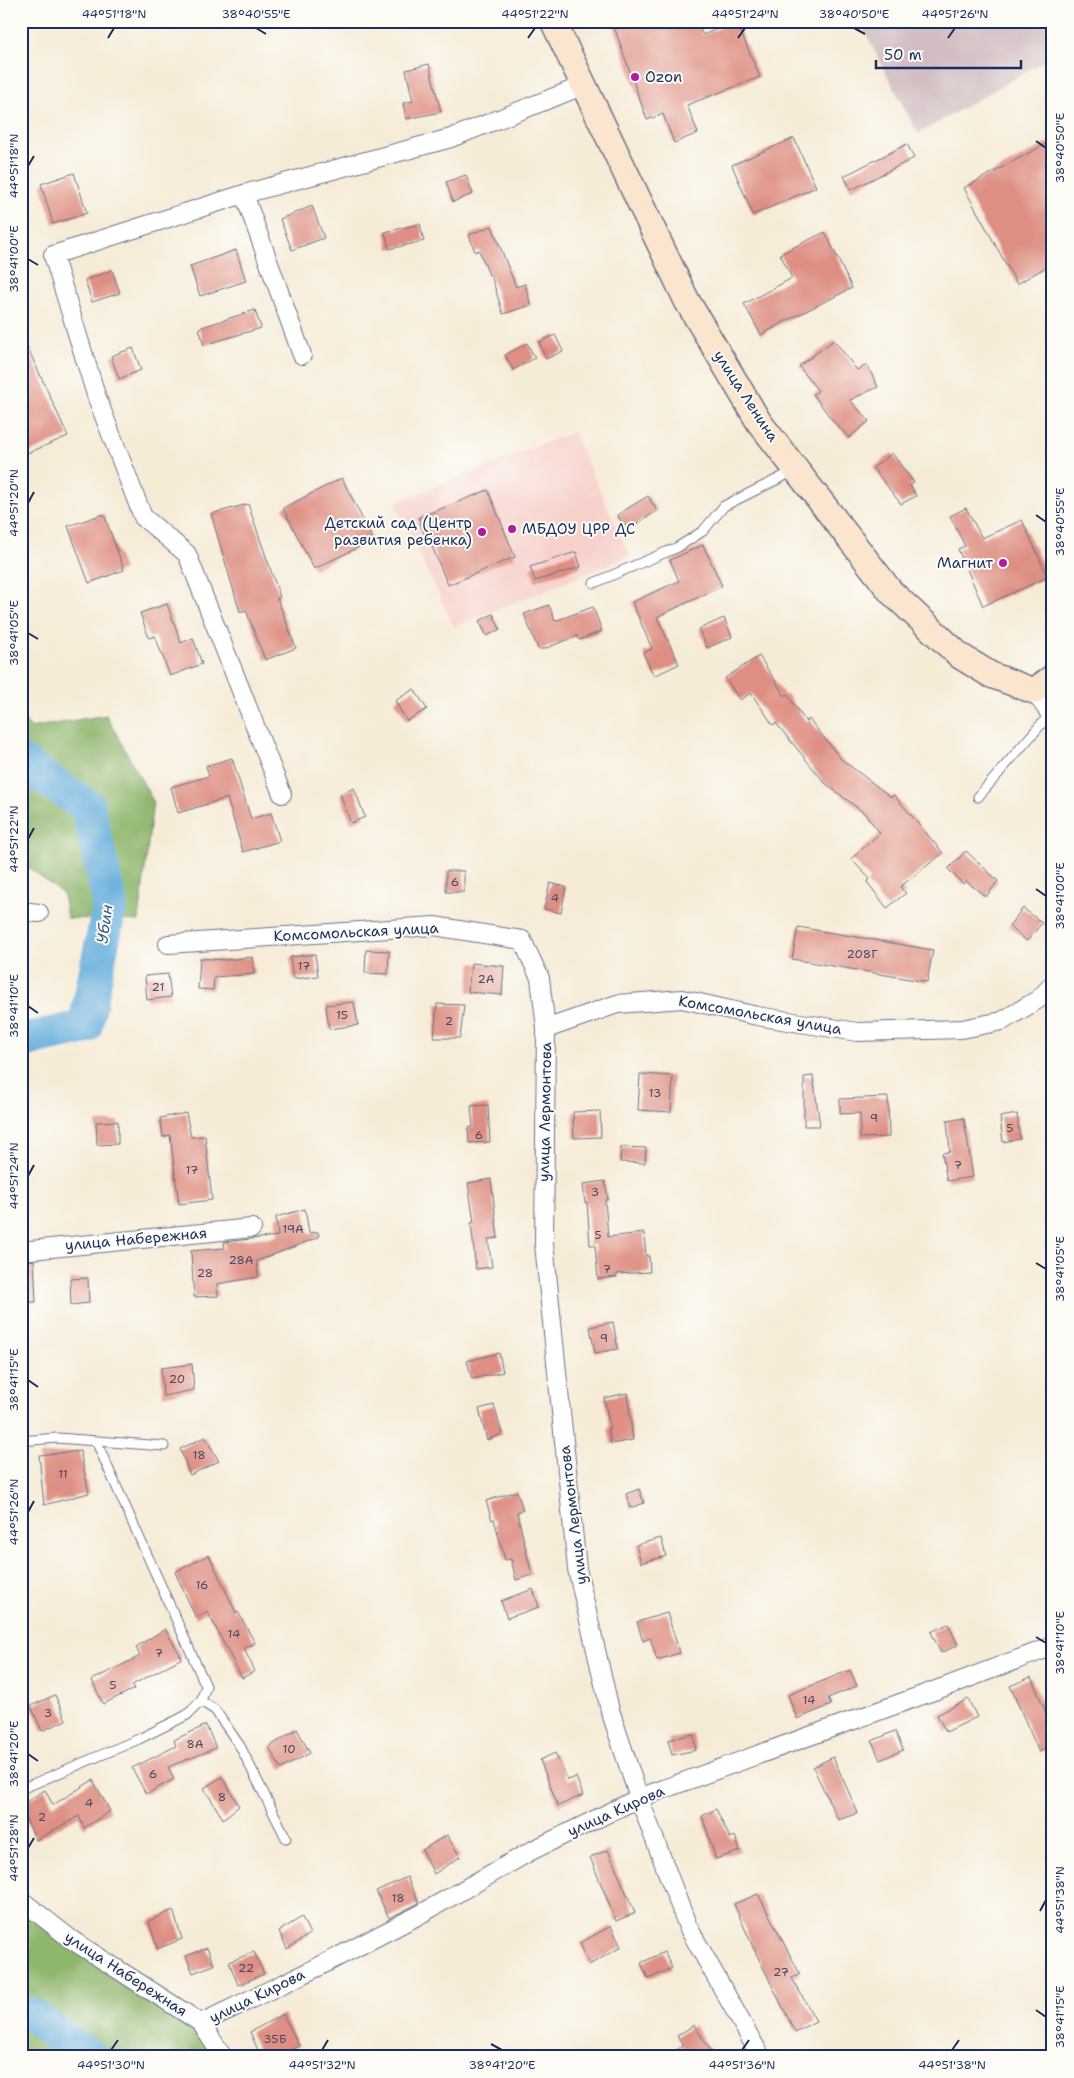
<svg xmlns="http://www.w3.org/2000/svg" width="1074" height="2078" font-family="'Shantell Sans',sans-serif">
	<rect width="100%" height="100%" fill="#fdfcf7"/>
	<filter id="ink" filterUnits="userSpaceOnUse"><feTurbulence type="fractalNoise" baseFrequency=".02" numOctaves="2"/><feDisplacementMap in="SourceGraphic" scale="10" xChannelSelector="R" yChannelSelector="G"/><feConvolveMatrix kernelMatrix="1 2 1 2 8 2 1 2 1" color-interpolation-filters="sRGB"/></filter>
	<filter id="wash" filterUnits="userSpaceOnUse"><feTurbulence type="fractalNoise" baseFrequency=".0096" numOctaves="4" result="noise"/><feDisplacementMap in="SourceGraphic" scale="20" xChannelSelector="R" yChannelSelector="G"/><feGaussianBlur stdDeviation="1.12" result="paint"/><feColorMatrix in="noise" values="0 0 0 0 0 0 0 0 0 0 0 0 0 0 0 0 0 1.4 0 .05"/><feComposite in="paint" operator="in"/></filter>
	<g filter="url(#wash)">
		<rect width="100%" height="100%" fill="#f6ebd7"/>
		<path fill="#f7d0ca" d="M573 432 630 556 454 627 395 503Z"/>
		<path fill="#d2bec2" d="M859 21H1053V56L918 134Z"/>
		<path fill="#8fb66d" stroke="#557266" d="M21 715 30 728 106 715 153 801 139 921 67 918 63 894 21 862Z
			M21 1898 201 2023 222 2057H21Z"/>
		<g fill="none" stroke-linecap="round" stroke-linejoin="round">
			<path stroke="#65addc" stroke-width="35" d="M21 762 88 807 110 904 85 1027 21 1041
				M21 2013 33 2016 90 2057"/>
		</g>
		<g id="blocks">
			<path fill="#de8e82" d="M612 21H696L703 35 736 21 760 77 687 105 698 133 674 143 663 114 647 120Z
				M429 64 441 112 406 119 403 103 413 101 406 70Z
				M794 138 816 187 753 215 732 165Z
				M1053 140V263L1017 284 964 188Z
				M907 144 914 158 851 190 844 176Z
				M74 173 87 213 53 224 41 184Z
				M466 175 473 194 453 202 446 182Z
				M312 206 324 238 292 250 280 219Z
				M420 224 424 241 389 249 385 232Z
				M492 226 516 287 525 284 531 305 503 314 491 275H489L479 250 475 252 469 235Z
				M825 232 852 288 784 322 761 335 744 304 792 278 780 254Z
				M236 250 246 281 200 296 190 266Z
				M112 270 120 293 92 302 85 280Z
				M255 310 261 328 204 345 199 328Z
				M21 333 68 436 28 453 21 436Z
				M555 335 563 351 546 359 539 342Z
				M834 340 857 370 867 365 878 387 850 400 869 421 849 438 832 420 813 394 818 391 799 366Z
				M527 343 535 358 513 370 505 355Z
				M133 348 141 370 119 379 111 356Z
				M892 453 914 483 910 485 916 496 901 504 873 468Z
				M342 478 373 540 314 569 283 508Z
				M488 490 515 557 448 585 428 537 426 538 418 518Z
				M648 496 657 511 627 530 617 515Z
				M248 504 280 597 277 598 296 648 265 660 246 610 240 612 211 514Z
				M966 508 982 538 1022 520 1048 577 983 606 958 549 965 546 950 516Z
				M104 514 124 570 89 583 68 526Z
				M703 545 722 586 657 617 679 664 654 676 643 653 652 649 632 602 679 581 670 560Z
				M576 552 581 567 535 581 530 567Z
				M167 604 181 643 193 638 202 664 170 676 155 636 149 638 140 613Z
				M549 605 555 621 593 607 602 631 579 640 577 636 544 649H538L524 614Z
				M493 614 500 629 487 636 479 621Z
				M724 618 732 637 707 648 699 629Z
				M759 656 785 696 787 694 806 722 809 719 841 759 891 797 894 795 943 853 900 887 906 893 887 908 867 882 870 879 851 859 880 833 864 813 825 783 776 723 773 725 751 693 740 700 725 678Z
				M414 689 427 709 407 721 395 701Z
				M232 758 251 819 271 813 280 841 243 852 227 798 178 813 171 787 209 776 206 766Z
				M354 788 365 817 351 823 340 794Z
				M966 851 998 881 986 897 966 881 963 884 948 869Z
				M446 871H464V892H446Z
				M550 883 566 887 561 913 544 909Z
				M1023 908 1042 923 1027 941 1009 926Z
				M798 927 933 950 927 982 792 959Z
				M366 950 389 951 388 974 365 973Z
				M315 954 318 976 293 979 290 957Z
				M252 957 254 974 214 977 213 990 198 989 200 958 226 960Z
				M471 963 504 966 502 995 468 992Z
				M168 974 171 997 147 1000 145 976Z
				M354 1002 358 1025 329 1029 326 1005Z
				M437 1004 464 1005 460 1038H434Z
				M640 1074 673 1076 671 1112 638 1110Z
				M813 1076 820 1126H804V1077Z
				M888 1097 889 1137 860 1138V1113L840 1114V1099Z
				M488 1105 490 1142 469 1143 468 1128 473 1127 471 1106Z
				M600 1111 601 1137 574 1138 573 1112Z
				M186 1113 191 1137 205 1136 212 1200 179 1204 170 1135 163 1137 160 1118Z
				M1017 1114 1020 1139 1003 1142 1000 1117Z
				M964 1118 973 1177 947 1181 942 1153 950 1152 947 1121Z
				M118 1121V1144L97 1145 96 1122Z
				M621 1147 646 1148 645 1163 620 1162Z
				M491 1179 498 1238 488 1239 492 1267 476 1269 471 1223 474 1222 468 1183Z
				M605 1181 608 1200H605L608 1237 644 1233 646 1256H649L650 1272 617 1274V1277L598 1279 595 1245H590L587 1202 585 1203 583 1184Z
				M305 1209 309 1233 318 1232 319 1237 257 1261 258 1277 217 1284 218 1296 194 1297 191 1251 225 1248 224 1242 278 1236 276 1217Z
				M34 1260 36 1302H21V1262Z
				M88 1278 89 1303 71 1305 70 1279Z
				M613 1322 618 1349 595 1353 590 1327Z
				M499 1353 503 1372 472 1379 467 1361Z
				M192 1364 194 1390 163 1396 161 1368Z
				M627 1393 633 1440 611 1444 608 1428H610L604 1398Z
				M494 1405 502 1434 487 1440 479 1409Z
				M205 1437 219 1461 190 1475 180 1449Z
				M80 1451 89 1493 44 1505 39 1455Z
				M639 1489 644 1503 630 1508 626 1494Z
				M517 1491 523 1510 517 1512 532 1575 516 1580 511 1559 505 1560 494 1519 492 1520 486 1501Z
				M661 1538 666 1556 641 1563 636 1545Z
				M209 1555 236 1613 238 1612 255 1643 244 1649 255 1671 242 1678 207 1611 196 1618 175 1572Z
				M533 1589 539 1607 507 1618 501 1601Z
				M667 1613 680 1653 657 1660 650 1638 643 1641 637 1622Z
				M948 1624 958 1645 941 1653 931 1632Z
				M165 1629 182 1658 132 1685 134 1689 103 1704 92 1680 140 1656 136 1647Z
				M850 1670 857 1686 828 1698 831 1705 797 1719 788 1695Z
				M1031 1677 1053 1729V1746L1039 1752 1010 1686Z
				M55 1695 66 1720 42 1731 31 1706Z
				M968 1699 977 1717 946 1732 937 1715Z
				M206 1725 216 1748 168 1767 174 1779 146 1794 132 1768 176 1746 174 1740Z
				M297 1729 310 1753 281 1769 269 1747Z
				M895 1731 903 1750 880 1760 872 1741Z
				M693 1734 696 1750 672 1755 668 1740Z
				M555 1753 568 1780 576 1777 583 1795 558 1806 540 1760Z
				M833 1757 858 1813 838 1820 813 1767Z
				M222 1777 239 1806 223 1819 204 1788Z
				M93 1780 110 1811 84 1828 79 1816 36 1840 21 1809V1805L45 1790 53 1805Z
				M716 1809 730 1838 735 1836 740 1851 716 1859 702 1816Z
				M447 1835 460 1857 434 1874 422 1850Z
				M608 1850 635 1913 616 1921 590 1857Z
				M407 1877 419 1903 389 1918 376 1891Z
				M758 1894 800 1974 792 1978 816 2021 795 2032 753 1947 734 1904Z
				M173 1910 182 1939 157 1949 149 1921Z
				M302 1917 310 1934 287 1949 279 1931Z
				M611 1926 621 1947 589 1965 580 1943Z
				M207 1948 214 1965 193 1973 186 1956Z
				M254 1952 264 1974 238 1985 229 1962Z
				M664 1952 672 1968 648 1979 641 1963Z
				M283 2014 299 2046 276 2057H261L250 2032Z
				M694 2025 715 2057H664L683 2046 677 2036Z"/>
		</g>
	</g>
	<g filter="url(#ink)">
		<use href="#blocks" fill-opacity="0" stroke="#687188" stroke-width="1"/>
		<g fill="none" stroke-linecap="round" stroke-linejoin="round">
			<defs>
				<path id="lane" d="M594 583 678 547 703 531 724 506 794 471
					M978 797 1050 714
					M21 1441 57 1438 164 1446
					M201 1701 215 1710 240 1746 286 1838
					M21 1789 139 1739 187 1715 201 1701 206 1686 96 1441"/>
				<path id="street" d="M244 194 302 355
					M1034 691 1053 718
					M282 794 187 554 143 517 97 398 53 255 244 194 451 138 582 86
					M21 911 39 913
					M168 944 434 926 522 940 540 978 546 1029 544 1244 577 1569 610 1710 639 1798 688 1927 761 2057
					M546 1029 617 1004 682 999 757 1016 857 1032 962 1029 1002 1021 1039 999 1053 984
					M21 1251 252 1228
					M21 1900 72 1940 201 2023 223 2057
					M201 2023 316 1968 419 1915 531 1851 639 1798 950 1685 1053 1646"/>
				<path id="secondary" d="M553 21 687 301 759 422 891 592 960 656 991 675 1034 691 1053 677"/>
			</defs>
			<use href="#lane" stroke="#687188" stroke-width="11"/>
			<use href="#street" stroke="#687188" stroke-width="20"/>
			<use href="#secondary" stroke="#687188" stroke-width="28"/>
			<use href="#lane" stroke="#fff" stroke-width="9"/>
			<use href="#street" stroke="#fff" stroke-width="18"/>
			<use href="#secondary" stroke="#fce5cf" stroke-width="25"/>
		</g>
	</g>
	<path fill="none" stroke="#1b2f5e" stroke-width="2" d="M256 28 266 34M854 28 865 34M108 38 114 28M528 38 535 28M738 38 745 28M948 38 955 28M1036 141 1046 148M28 166 34 156M28 259 38 265M28 503 34 492M1036 515 1046 522M28 633 38 639M28 839 34 828M1036 889 1046 896M28 1006 38 1013M28 1176 34 1165M1036 1263 1046 1269M28 1380 38 1387M28 1512 34 1501M1036 1637 1046 1643M28 1754 38 1761M28 1848 34 1838M1040 1911 1046 1900M1036 2010 1046 2017M491 2044 502 2050M111 2050 118 2040M322 2050 328 2040M742 2050 749 2040M952 2050 959 2040"/>
	<g fill="#b5179e" stroke="#fdfcf7" stroke-width="2">
		<circle cx="635" cy="77" r="5"/>
		<circle cx="512" cy="529" r="5"/>
		<circle cx="482" cy="532" r="5"/>
		<circle cx="1003" cy="563" r="5"/>
	</g>
	<g text-anchor="middle" stroke-width="4" stroke-linejoin="round" paint-order="stroke">
		<g font-size="12" fill="#4c4767">
			<text x="455" y="886">6</text>
			<text x="555" y="902">4</text>
			<text x="862" y="958">208Г</text>
			<text x="304" y="970">17</text>
			<text x="486" y="983">2А</text>
			<text x="158" y="991">21</text>
			<text x="342" y="1019">15</text>
			<text x="449" y="1025">2</text>
			<text x="655" y="1097">13</text>
			<text x="874" y="1122">9</text>
			<text x="1010" y="1132">5</text>
			<text x="479" y="1139">6</text>
			<text x="958" y="1169">7</text>
			<text x="192" y="1174">17</text>
			<text x="595" y="1196">3</text>
			<text x="293" y="1233">19А</text>
			<text x="598" y="1239">5</text>
			<text x="241" y="1264">28А</text>
			<text x="607" y="1273">7</text>
			<text x="205" y="1277">28</text>
			<text x="604" y="1342">9</text>
			<text x="177" y="1383">20</text>
			<text x="199" y="1459">18</text>
			<text x="63" y="1478">11</text>
			<text x="202" y="1589">16</text>
			<text x="234" y="1638">14</text>
			<text x="159" y="1657">7</text>
			<text x="113" y="1689">5</text>
			<text x="809" y="1704">14</text>
			<text x="48" y="1717">3</text>
			<text x="195" y="1748">8А</text>
			<text x="289" y="1753">10</text>
			<text x="153" y="1778">6</text>
			<text x="222" y="1801">8</text>
			<text x="89" y="1807">4</text>
			<text x="42" y="1821">2</text>
			<text x="398" y="1902">18</text>
			<text x="246" y="1972">22</text>
			<text x="781" y="1976">27</text>
			<text x="275" y="2043">35Б</text>
		</g>
		<g font-size="15" fill="#1b2f5e" stroke="#fdfcf7" text-anchor="start">
			<text x="645" y="82">Ozon</text>
			<text x="472" y="528" text-anchor="end">Детский сад (Центр<tspan x="472" dy="17">развития ребенка)</tspan></text>
			<text x="522" y="534">МБДОУ ЦРР ДС</text>
			<text x="993" y="568" text-anchor="end">Магнит</text>
		</g>
		<g font-size="15" fill="#1b2f5e" stroke="#fdfcf7">
			<text transform="translate(746 396) rotate(57)" y="5">улица Ленина</text>
			<text transform="translate(356 932) rotate(-3)" y="5">Комсомольская улица</text>
			<text transform="translate(760 1015) rotate(10)" y="5">Комсомольская улица</text>
			<text transform="translate(545 1112) rotate(-89)" y="5">улица Лермонтова</text>
			<text transform="translate(136 1239) rotate(-5)" y="5">улица Набережная</text>
			<text transform="translate(573 1515) rotate(-97)" y="5">улица Лермонтова</text>
			<text transform="translate(616 1811) rotate(-24)" y="5">улица Кирова</text>
			<text transform="translate(126 1974) rotate(33)" y="5">улица Набережная</text>
			<text transform="translate(257 1996) rotate(-26)" y="5">улица Кирова</text>
		</g>
		<g font-size="16" font-style="italic" fill="#355b8a" stroke="#fdfcf7">
			<text transform="translate(104 924) rotate(-82)" y="6">Убин</text>
		</g>
	</g>
	<rect width="1074" height="2078" fill="none" stroke="#fdfcf7" stroke-width="55"/>
	<path d="M876 60v8h145v-8" fill="none" stroke="#1b2f5e" stroke-width="2.5"/>
	<text x="884" y="60" font-size="15" fill="#1b2f5e" stroke="#fdfcf7" stroke-width="4" paint-order="stroke">50 m</text>
	<rect x="28" y="28" width="1018" height="2022" fill="none" stroke="#1b2f5e" stroke-width="2"/>
	<g font-size="12" text-anchor="middle" fill="#1b2f5e">
		<text x="114" y="18">44°51'18"N</text>
		<text x="256" y="18">38°40'55"E</text>
		<text x="535" y="18">44°51'22"N</text>
		<text x="745" y="18">44°51'24"N</text>
		<text x="854" y="18">38°40'50"E</text>
		<text x="955" y="18">44°51'26"N</text>
		<text transform="translate(1060 148) rotate(-90)" y="4">38°40'50"E</text>
		<text transform="translate(14 166) rotate(-90)" y="4">44°51'18"N</text>
		<text transform="translate(14 259) rotate(-90)" y="4">38°41'00"E</text>
		<text transform="translate(14 503) rotate(-90)" y="4">44°51'20"N</text>
		<text transform="translate(1060 522) rotate(-90)" y="4">38°40'55"E</text>
		<text transform="translate(14 633) rotate(-90)" y="4">38°41'05"E</text>
		<text transform="translate(14 839) rotate(-90)" y="4">44°51'22"N</text>
		<text transform="translate(1060 896) rotate(-90)" y="4">38°41'00"E</text>
		<text transform="translate(14 1006) rotate(-90)" y="4">38°41'10"E</text>
		<text transform="translate(14 1176) rotate(-90)" y="4">44°51'24"N</text>
		<text transform="translate(1060 1269) rotate(-90)" y="4">38°41'05"E</text>
		<text transform="translate(14 1380) rotate(-90)" y="4">38°41'15"E</text>
		<text transform="translate(14 1512) rotate(-90)" y="4">44°51'26"N</text>
		<text transform="translate(1060 1643) rotate(-90)" y="4">38°41'10"E</text>
		<text transform="translate(14 1754) rotate(-90)" y="4">38°41'20"E</text>
		<text transform="translate(14 1848) rotate(-90)" y="4">44°51'28"N</text>
		<text transform="translate(1060 1900) rotate(-90)" y="4">44°51'38"N</text>
		<text transform="translate(1060 2017) rotate(-90)" y="4">38°41'15"E</text>
		<text x="111" y="2069">44°51'30"N</text>
		<text x="322" y="2069">44°51'32"N</text>
		<text x="502" y="2069">38°41'20"E</text>
		<text x="742" y="2069">44°51'36"N</text>
		<text x="952" y="2069">44°51'38"N</text>
	</g>
</svg>
